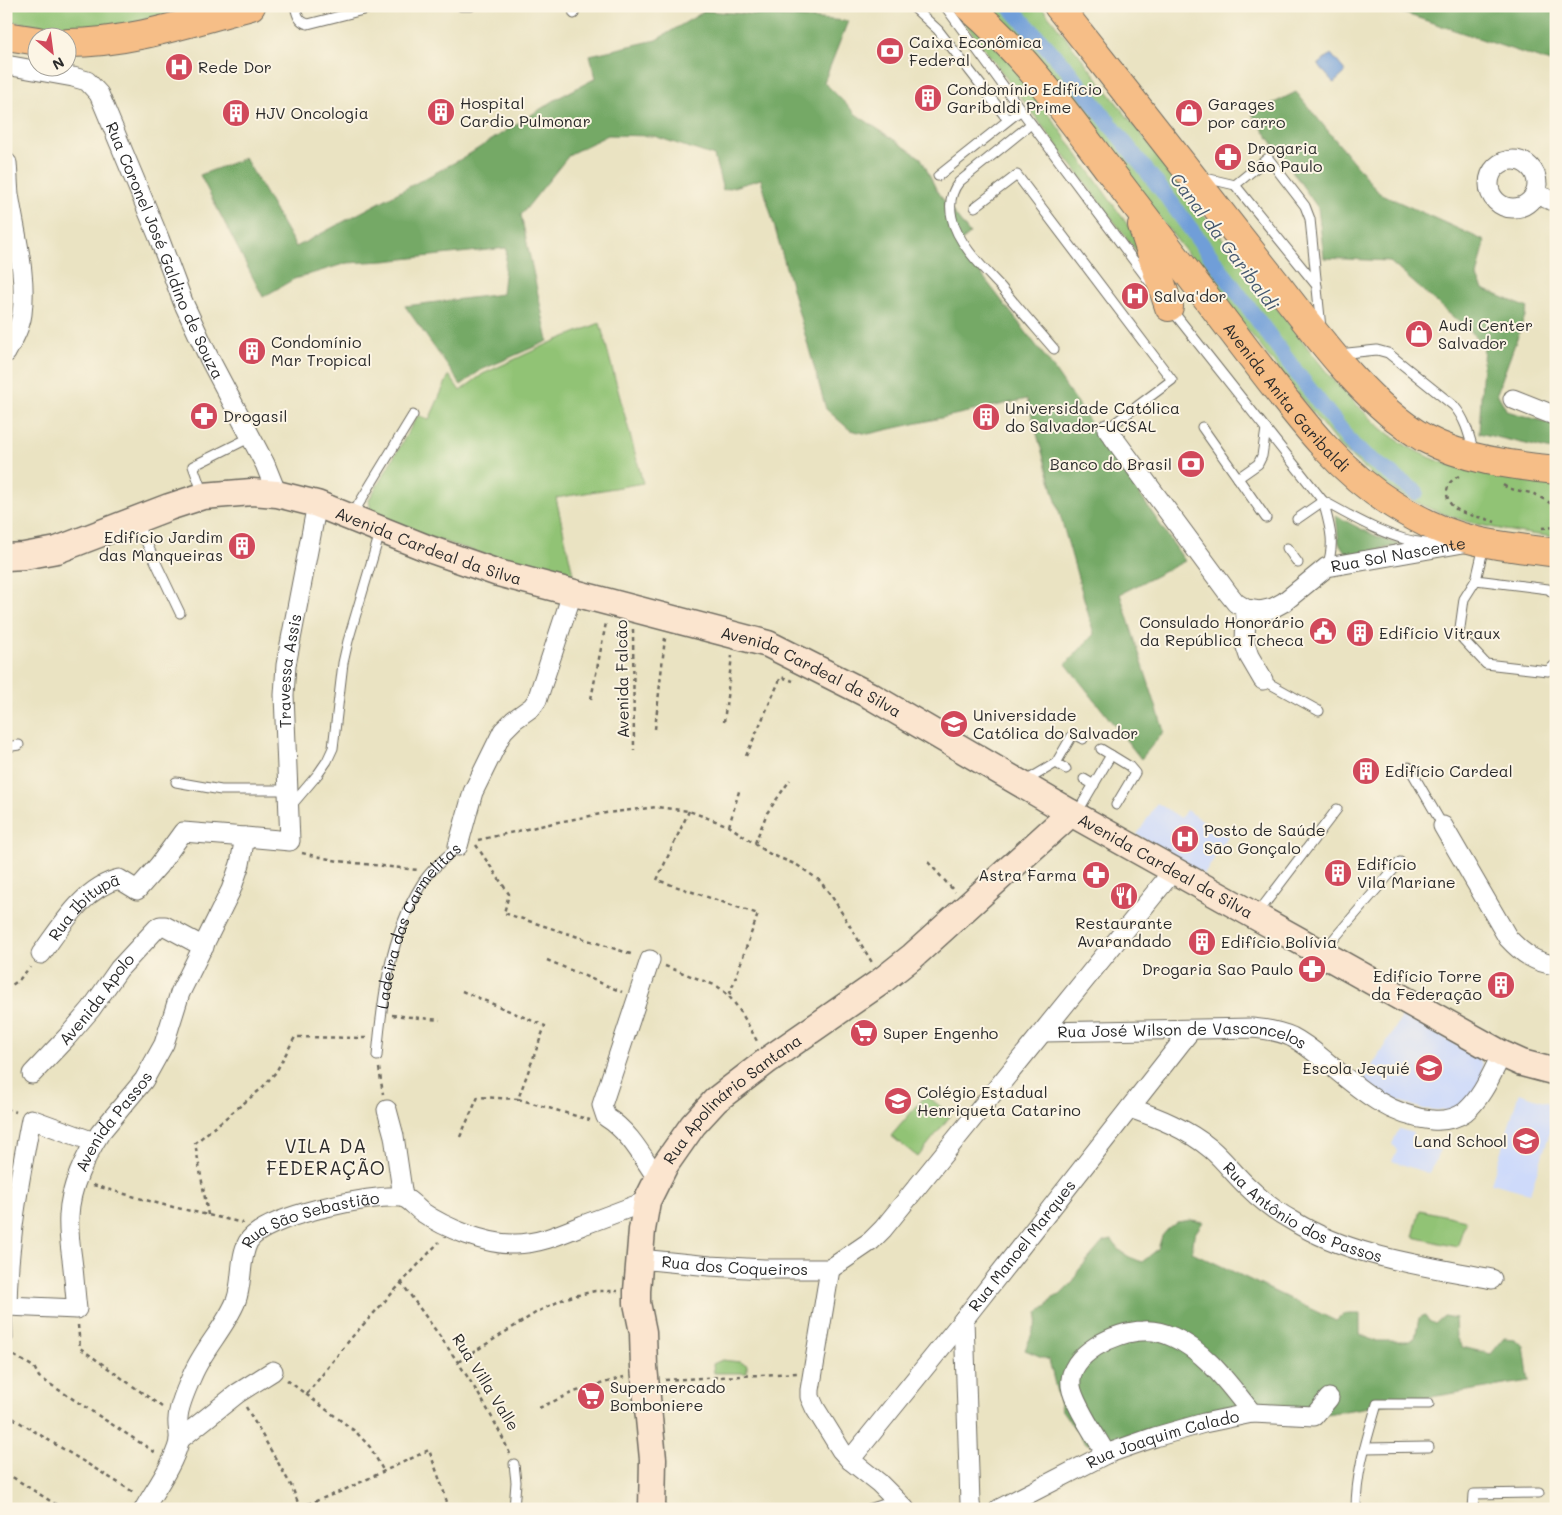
<svg xmlns="http://www.w3.org/2000/svg" width="1562" height="1515" font-family="Mali,sans-serif">
	<rect width="100%" height="100%" fill="#fcf5e5"/>
	<filter id="ink" filterUnits="userSpaceOnUse"><feTurbulence type="fractalNoise" baseFrequency=".02" numOctaves="2"/><feDisplacementMap in="SourceGraphic" scale="10" xChannelSelector="R" yChannelSelector="G"/><feConvolveMatrix kernelMatrix="1 2 1 2 8 2 1 2 1" color-interpolation-filters="sRGB"/></filter>
	<filter id="wash" filterUnits="userSpaceOnUse"><feTurbulence type="fractalNoise" baseFrequency=".0096" numOctaves="4" result="noise"/><feDisplacementMap in="SourceGraphic" scale="20" xChannelSelector="R" yChannelSelector="G"/><feGaussianBlur stdDeviation="1.12" result="paint"/><feColorMatrix in="noise" values="0 0 0 0 0 0 0 0 0 0 0 0 0 0 0 0 0 1.4 0 .05"/><feComposite in="paint" operator="in"/></filter>
	<g filter="url(#wash)">
		<rect width="100%" height="100%" fill="#eae3c2"/>
		<path fill="#cedafa" d="M1157 803 1181 818 1186 810 1228 836 1204 875 1137 835Z
			M1403 1015 1478 1056 1482 1064 1483 1075 1468 1103 1450 1111 1423 1109 1388 1097 1363 1081Z
			M1519 1093 1556 1105V1114L1530 1193 1491 1183Z
			M1399 1129 1413 1133 1411 1140 1440 1150 1430 1174 1392 1161 1397 1151 1392 1144Z"/>
		<path fill="#91c374" stroke="#5e7750" d="M6 6H196L124 25 84 30 6 21Z
			M952 6H954L1012 63 1137 238 1147 265Z
			M983 6H1041L1332 379C1351 398 1369 419 1390 435 1439 471 1498 477 1556 484V537C1499 531 1444 521 1394 490 1374 478 1357 461 1339 446L1033 57Z
			M600 323 643 483 556 498 575 583 372 519 369 500 418 415 429 420 449 375 460 391 483 374 550 343Z
			M926 1095 951 1115 918 1157 891 1136Z
			M1420 1210 1466 1220 1457 1247 1413 1237Z
			M722 1360 740 1362 747 1365V1373H714L713 1364Z"/>
		<path fill="#74a966" stroke="#506a48" d="M1386 6H1556V64L1394 10Z
			M705 11 848 21 824 82 857 115 921 158 938 193 970 234 958 244 1049 362 1185 561 1120 594 1164 731 1141 759 1066 664 1094 634 1027 399 868 434 850 430 826 409 761 179 723 190 714 156 654 136 608 135 570 154 521 215 548 341 481 370 461 385 405 306 502 294 507 248 384 261 347 263 294 279 263 297 200 175 245 158 296 247 463 158 558 98 596 78 590 55 656 40Z
			M1296 92 1379 193 1485 241 1477 277 1483 289 1528 308 1497 393 1507 411 1556 425V451L1479 433 1484 344 1389 261 1324 258 1318 208 1252 114Z
			M1336 515C1357 528 1378 538 1402 545L1356 554 1345 552 1339 543Z
			M1192 1220 1203 1222 1194 1235 1192 1252 1336 1321 1344 1314H1360V1334L1374 1341H1409L1415 1338 1419 1318 1425 1315 1429 1321 1435 1324 1444 1316 1455 1318 1456 1337 1462 1347 1491 1354 1504 1338 1514 1339 1524 1346 1529 1381 1314 1416 1260 1413 1104 1450 1085 1443 1061 1409 1049 1360 1025 1350 1037 1322 1038 1312 1047 1306 1052 1298 1060 1295 1074 1281 1078 1271 1103 1242 1112 1240C1120 1252 1128 1258 1142 1262L1158 1249 1162 1236 1167 1230 1177 1222Z"/>
		<path fill="#6f9ed8" stroke="#4d6482" d="M1331 54 1346 72 1334 83 1318 65Z"/>
		<g fill="none" stroke-linecap="round" stroke-linejoin="round">
			<path stroke="#6f9ed8" stroke-width="16" d="M1009 6 1066 68 1164 193 1299 376 1355 448 1416 492"/>
		</g>
	</g>
	<g filter="url(#ink)">
		<g fill="none" stroke-linecap="round" stroke-linejoin="round">
			<defs>
				<g id="lane">
					<path d="M295 6C297 15 299 22 308 24L379 6"/>
					<path d="M461 6H471"/>
					<path d="M572 6 574 14"/>
					<path d="M912 6 938 30 1008 120"/>
					<path d="M945 6 1021 110 1149 281"/>
					<path d="M1031 124 959 182C951 192 949 205 952 218 957 243 984 269 1001 287 1018 308 1036 328 1054 349"/>
					<path d="M938 176 1021 110"/>
					<path d="M1201 177 1235 185 1317 286"/>
					<path d="M1235 185 1268 158 1305 206 1310 219 1321 328"/>
					<path d="M975 207 1017 175 1172 380 1107 429"/>
					<path d="M1171 309 1323 501C1329 524 1336 543 1327 566"/>
					<path d="M1338 354 1377 350 1388 353 1454 406C1466 420 1469 435 1474 453"/>
					<path d="M1202 427 1266 518"/>
					<path d="M1238 478 1258 464 1262 456 1266 429"/>
					<path d="M203 494 193 466 251 437"/>
					<path d="M352 515 413 415"/>
					<path d="M1297 519 1323 501C1352 517 1393 541 1426 543"/>
					<path d="M137 523 180 613"/>
					<path d="M1287 548 1298 563"/>
					<path d="M1476 580 1484 546"/>
					<path d="M1556 595 1548 589 1476 580 1464 599 1459 635 1486 664 1548 671 1556 664"/>
					<path d="M1263 680 1319 711"/>
					<path d="M6 747 19 745"/>
					<path d="M1111 755 1129 766 1135 773 1116 805"/>
					<path d="M1056 763 1066 769"/>
					<path d="M1409 767 1443 826"/>
					<path d="M1084 779 1094 785"/>
					<path d="M176 782 221 790H288"/>
					<path d="M1024 782 1056 763 1073 734 1083 739"/>
					<path d="M290 807 318 774 327 761 333 748 343 663 348 641 380 533"/>
					<path d="M1077 813 1111 755 1101 749"/>
					<path d="M1257 914 1337 809"/>
					<path d="M1323 952 1338 934 1400 862"/>
					<path id="s1" d="M377 1056C382 1000 390 935 421 885 430 870 445 858 458 846"/>
					<path d="M6 1341 8 1338 7 1306"/>
					<path d="M1365 1448 1429 1447"/>
					<path d="M514 1464 516 1482 514 1509"/>
					<path d="M869 1509 897 1500"/>
					<path d="M1356 1509C1356 1472 1367 1439 1377 1404H1429"/>
					<path d="M1473 1509 1474 1494 1539 1493"/>
				</g>
				<g id="street">
					<path id="s2" d="M6 65 73 77 87 81 99 94 159 238 183 302 209 358 265 464 277 494"/>
					<circle cx="1513" cy="184" r="24"/>
					<path d="M1535 194 1556 202"/>
					<path d="M6 353C13 340 20 328 22 314 27 274 15 234 9 194 8 184 8 174 7 163"/>
					<path d="M1513 399 1556 416"/>
					<path id="s3" d="M1107 429 1228 593 1236 603 1246 609 1260 611 1273 608 1284 602 1327 567 1469 542"/>
					<path d="M1246 609 1245 644 1249 656 1263 680"/>
					<path d="M1443 826 1508 938C1522 953 1535 963 1556 965"/>
					<path d="M458 846 473 792 503 731 514 720 532 707 537 700 572 594"/>
					<path id="s4" d="M41 954C61 927 84 887 119 879L137 890 159 865 183 832 245 837"/>
					<path d="M650 960 602 1105 606 1117C629 1131 642 1156 657 1178"/>
					<path id="s5" d="M1044 1032 1252 1028C1266 1029 1279 1031 1292 1037 1306 1044 1318 1055 1329 1064 1360 1090 1390 1116 1432 1120 1443 1121 1455 1119 1465 1112 1482 1098 1492 1073 1502 1054"/>
					<path id="s6" d="M32 1074 67 1037 91 1009 119 969 157 928 160 926H165L204 947"/>
					<path id="s7" d="M1130 1108C1159 1118 1187 1129 1211 1149 1224 1160 1235 1175 1248 1187 1261 1200 1277 1212 1293 1221 1351 1257 1426 1266 1492 1279"/>
					<path d="M387 1110 394 1136 403 1197"/>
					<path id="s8" d="M94 1142 31 1119C19 1181 8 1243 7 1306L77 1309C75 1292 74 1275 72 1259 70 1244 68 1231 69 1216 70 1186 85 1158 100 1133L144 1080 164 1044 180 993 231 890 240 864 245 837 290 841 284 695 286 665 317 504"/>
					<path id="s9" d="M640 1259 710 1266 764 1269H830"/>
					<path d="M830 1269 871 1241 883 1229 1173 871"/>
					<path d="M830 1269 810 1390V1397L815 1408 841 1450 850 1460 879 1483 905 1509"/>
					<path d="M964 1319 970 1503 971 1509"/>
					<path d="M179 1440 238 1393 273 1371"/>
					<path d="M1106 1454C1097 1438 1073 1403 1071 1386 1067 1354 1117 1331 1143 1331 1153 1330 1164 1333 1173 1337 1207 1352 1229 1385 1252 1413"/>
					<path id="s10" d="M850 1460 964 1319 1191 1030"/>
					<path id="s11" d="M144 1509C156 1488 173 1465 179 1442 180 1434 177 1426 178 1419 178 1407 187 1387 192 1376 203 1349 225 1328 236 1301 243 1283 239 1259 248 1242 262 1216 373 1194 401 1197 409 1198 416 1208 422 1212 445 1228 487 1245 515 1244 539 1244 561 1234 583 1225 605 1217 626 1209 647 1201"/>
					<path id="s12" d="M999 1509 1106 1454 1155 1437 1204 1423 1252 1413 1314 1416 1329 1398"/>
				</g>
				<g id="secondary">
					<path id="s13" d="M6 557 24 556 57 550 169 507 203 496 252 492 277 494 317 504 429 549 498 573 768 644 871 696 1071 813 1502 1054 1522 1063 1556 1072"/>
					<path id="s14" d="M652 1509 653 1459 644 1367 643 1332 637 1303V1291L642 1230 647 1201 665 1165 693 1125 716 1100 768 1060 879 983 913 956 1071 813"/>
				</g>
				<g id="primary">
					<path id="s15" d="M968 6C1023 53 1066 113 1109 170 1155 231 1202 291 1248 352 1292 408 1332 467 1394 505 1418 520 1449 535 1477 541 1503 547 1530 549 1556 553"/>
					<path d="M1058 6C1127 93 1195 180 1264 268 1308 323 1363 403 1424 438 1465 460 1511 465 1556 470"/>
					<path d="M6 36 38 41"/>
					<path d="M68 43C130 43 191 22 251 6"/>
					<path d="M1142 225 1169 307"/>
				</g>
			</defs>
			<use href="#lane" stroke="#6e6b60" stroke-width="11"/>
			<use href="#street" stroke="#6e6b60" stroke-width="21"/>
			<use href="#secondary" stroke="#6e6b60" stroke-width="29"/>
			<use href="#primary" stroke="#6e6b60" stroke-width="30"/>
			<path stroke="#6e6b60" stroke-width="2.5" stroke-dasharray="4 4" stroke-linecap="butt" d="M1459 476C1451 480 1447 484 1447 494 1449 516 1479 515 1495 522
				M1503 485C1513 492 1523 490 1534 494 1541 497 1549 503 1556 506
				M1542 528 1556 527
				M633 629 634 750
				M591 699 606 623
				M724 722 732 656
				M655 729 665 638
				M746 756 781 677 793 681
				M689 811 657 880 758 914 729 996
				M729 826 740 788
				M478 840 558 822 606 813 657 807 689 811 729 826 770 854 797 865 819 880 831 895 873 964
				M755 843 767 813 790 780
				M476 845 509 894 504 913 634 955
				M302 853 338 861 418 870
				M928 862 955 892
				M547 960 622 992
				M665 966 717 986C737 1000 747 1023 758 1043
				M6 989 19 980 30 967
				M462 991 545 1026 518 1099 590 1120
				M392 1015 440 1020
				M379 1068 383 1094
				M6 1108 16 1112
				M460 1137 478 1097 518 1099
				M93 1185 160 1204 243 1223
				M208 1215 195 1143 261 1089 276 1072 295 1037 367 1038
				M401 1282C440 1337 483 1392 510 1454
				M78 1325 80 1348 162 1407
				M7 1352 34 1367 39 1377 156 1453
				M458 1362 537 1312 566 1298 595 1291H618
				M287 1380 356 1432 370 1447 383 1470
				M665 1380 797 1373
				M307 1394 352 1337 439 1242
				M246 1407 292 1487 300 1508
				M539 1408 574 1392 624 1377
				M6 1414 135 1493
				M6 1473 63 1509
				M300 1507 342 1491 429 1450 443 1489 449 1509"/>
			<use href="#lane" stroke="#fff" stroke-width="9"/>
			<use href="#street" stroke="#fff" stroke-width="19"/>
			<use href="#secondary" stroke="#fbe5cf" stroke-width="26"/>
			<use href="#primary" stroke="#f6be87" stroke-width="28"/>
		</g>
	</g>
	<defs>
		<symbol id="bank-disc" viewBox="-11 -11 22 22"><circle r="9.5" fill="#d1495b" stroke="#fcf5e5"/><path d="M-6-4H6V4H-6ZM0-2.3a2.3 2.3 0 1 0 0 4.6a2.3 2.3 0 1 0 0-4.6Z" fill="#fff"/></symbol>
		<symbol id="hospital-disc" viewBox="-11 -11 22 22"><circle r="9.5" fill="#d1495b" stroke="#fcf5e5"/><path d="M-5-5h3v3.5h4V-5h3V5h-3V1.5h-4V5h-3Z" fill="#fff"/></symbol>
		<symbol id="building-disc" viewBox="-11 -11 22 22"><circle r="9.5" fill="#d1495b" stroke="#fcf5e5"/><path d="M-4-6H4V6H1V3H-1V6H-4ZM-2.5-4.3h1.7v1.8h-1.7ZM.8-4.3h1.7v1.8H.8ZM-2.5-1h1.7V.8h-1.7ZM.8-1h1.7V.8H.8Z" fill="#fff"/></symbol>
		<symbol id="shop-disc" viewBox="-11 -11 22 22"><circle r="9.5" fill="#d1495b" stroke="#fcf5e5"/><path d="M-5-2.5h2.3a2.7 3.5 0 0 1 5.4 0H5L5.5 6h-11ZM-1.5-2.5h3a1.5 2.3 0 0 0-3 0Z" fill="#fff"/></symbol>
		<symbol id="pharmacy-disc" viewBox="-11 -11 22 22"><circle r="9.5" fill="#d1495b" stroke="#fcf5e5"/><path d="M-2-6h4v4h4v4h-4v4h-4v-4h-4v-4h4Z" fill="#fff"/></symbol>
		<symbol id="civic-disc" viewBox="-11 -11 22 22"><circle r="9.5" fill="#d1495b" stroke="#fcf5e5"/><path d="M-.6-6.5H3V-4.5H.6V-3L4-1V1h2V6H-6V1h2V-1L-.6-3ZM-1.2 2.5V6h2.4V2.5Z" fill="#fff"/></symbol>
		<symbol id="university-disc" viewBox="-11 -11 22 22"><circle r="9.5" fill="#d1495b" stroke="#fcf5e5"/><path d="M0-5L7-2L0 1L-7-2ZM-4 1L0 2.5L4 1V4Q0 6-4 4Z" fill="#fff"/></symbol>
		<symbol id="restaurant-disc" viewBox="-11 -11 22 22"><circle r="9.5" fill="#d1495b" stroke="#fcf5e5"/><path d="M-5-6h1v4h1v-4h1v4h1v-4h1v5L-1.5 .5V6h-2V.5L-5-1ZM5-6V6H3V1.5H1.5Q1.5-4 5-6Z" fill="#fff"/></symbol>
		<symbol id="supermarket-disc" viewBox="-11 -11 22 22"><circle r="9.5" fill="#d1495b" stroke="#fcf5e5"/><path d="M-6-5.5h2.5l.6 2H6L4.5 2H-2.5L-4.4-4H-6ZM-1.5 3.2a1.3 1.3 0 1 0 .1 0ZM3 3.2a1.3 1.3 0 1 0 .1 0Z" fill="#fff"/></symbol>
		<symbol id="school-disc" viewBox="-11 -11 22 22"><circle r="9.5" fill="#d1495b" stroke="#fcf5e5"/><path d="M0-5L7-2L0 1L-7-2ZM-4 1L0 2.5L4 1V4Q0 6-4 4Z" fill="#fff"/></symbol>
	</defs>
	<g fill-rule="evenodd">
		<use href="#bank-disc" x="874" y="35" width="32" height="32"/>
		<use href="#hospital-disc" x="163" y="51" width="32" height="32"/>
		<use href="#building-disc" x="912" y="82" width="32" height="32"/>
		<use href="#building-disc" x="425" y="96" width="32" height="32"/>
		<use href="#building-disc" x="220" y="97" width="32" height="32"/>
		<use href="#shop-disc" x="1173" y="97" width="32" height="32"/>
		<use href="#pharmacy-disc" x="1212" y="141" width="32" height="32"/>
		<use href="#hospital-disc" x="1119" y="280" width="32" height="32"/>
		<use href="#shop-disc" x="1403" y="318" width="32" height="32"/>
		<use href="#building-disc" x="236" y="335" width="32" height="32"/>
		<use href="#pharmacy-disc" x="188" y="400" width="32" height="32"/>
		<use href="#building-disc" x="970" y="401" width="32" height="32"/>
		<use href="#bank-disc" x="1175" y="448" width="32" height="32"/>
		<use href="#building-disc" x="226" y="530" width="32" height="32"/>
		<use href="#civic-disc" x="1307" y="615" width="32" height="32"/>
		<use href="#building-disc" x="1344" y="617" width="32" height="32"/>
		<use href="#university-disc" x="938" y="708" width="32" height="32"/>
		<use href="#building-disc" x="1350" y="755" width="32" height="32"/>
		<use href="#hospital-disc" x="1169" y="823" width="32" height="32"/>
		<use href="#building-disc" x="1322" y="857" width="32" height="32"/>
		<use href="#pharmacy-disc" x="1080" y="859" width="32" height="32"/>
		<use href="#restaurant-disc" x="1108" y="880" width="32" height="32"/>
		<use href="#building-disc" x="1186" y="926" width="32" height="32"/>
		<use href="#pharmacy-disc" x="1296" y="953" width="32" height="32"/>
		<use href="#building-disc" x="1485" y="969" width="32" height="32"/>
		<use href="#supermarket-disc" x="848" y="1017" width="32" height="32"/>
		<use href="#school-disc" x="1413" y="1052" width="32" height="32"/>
		<use href="#school-disc" x="882" y="1085" width="32" height="32"/>
		<use href="#school-disc" x="1510" y="1125" width="32" height="32"/>
		<use href="#supermarket-disc" x="575" y="1380" width="32" height="32"/>
	</g>
	<g text-anchor="middle" stroke-width="4" stroke-linejoin="round" paint-order="stroke">
		<g font-size="16" fill="#2b2b2b" stroke="#fcf5e5" text-anchor="start">
			<text x="909" y="48">Caixa Econômica<tspan x="909" dy="18">Federal</tspan></text>
			<text x="198" y="73">Rede Dor</text>
			<text x="947" y="95">Condomínio Edifício<tspan x="947" dy="18">Garibaldi Prime</tspan></text>
			<text x="460" y="109">Hospital<tspan x="460" dy="18">Cardio Pulmonar</tspan></text>
			<text x="1208" y="110">Garages<tspan x="1208" dy="18">por carro</tspan></text>
			<text x="255" y="119">HJV Oncologia</text>
			<text x="1247" y="154">Drogaria<tspan x="1247" dy="18">São Paulo</tspan></text>
			<text x="1154" y="302">Salva'dor</text>
			<text x="1438" y="331">Audi Center<tspan x="1438" dy="18">Salvador</tspan></text>
			<text x="271" y="348">Condomínio<tspan x="271" dy="18">Mar Tropical</tspan></text>
			<text x="1005" y="414">Universidade Católica<tspan x="1005" dy="18">do Salvador-UCSAL</tspan></text>
			<text x="223" y="422">Drogasil</text>
			<text x="1172" y="470" text-anchor="end">Banco do Brasil</text>
			<text x="223" y="543" text-anchor="end">Edifício Jardim<tspan x="223" dy="18">das Manqueiras</tspan></text>
			<text x="1304" y="628" text-anchor="end">Consulado Honorário<tspan x="1304" dy="18">da República Tcheca</tspan></text>
			<text x="1379" y="639">Edifício Vitraux</text>
			<text x="973" y="721">Universidade<tspan x="973" dy="18">Católica do Salvador</tspan></text>
			<text x="1385" y="777">Edifício Cardeal</text>
			<text x="1204" y="836">Posto de Saúde<tspan x="1204" dy="18">São Gonçalo</tspan></text>
			<text x="1357" y="870">Edifício<tspan x="1357" dy="18">Vila Mariane</tspan></text>
			<text x="1077" y="881" text-anchor="end">Astra Farma</text>
			<text x="1124" y="929" text-anchor="middle">Restaurante<tspan x="1124" dy="18">Avarandado</tspan></text>
			<text x="1221" y="948">Edifício Bolívia</text>
			<text x="1293" y="975" text-anchor="end">Drogaria Sao Paulo</text>
			<text x="1482" y="982" text-anchor="end">Edifício Torre<tspan x="1482" dy="18">da Federação</tspan></text>
			<text x="883" y="1039">Super Engenho</text>
			<text x="1410" y="1074" text-anchor="end">Escola Jequié</text>
			<text x="917" y="1098">Colégio Estadual<tspan x="917" dy="18">Henriqueta Catarino</tspan></text>
			<text x="1507" y="1147" text-anchor="end">Land School</text>
			<text x="610" y="1393">Supermercado<tspan x="610" dy="18">Bomboniere</tspan></text>
		</g>
		<g font-size="16" fill="#2b2b2b" stroke="#fcf5e5">
			<text dy="6" stroke="none"><textPath href="#s2" startOffset="270">Rua Coronel José Galdino de Souza</textPath></text>
			<text dy="6" stroke="none"><textPath href="#s15" startOffset="505">Avenida Anita Garibaldi</textPath></text>
			<text dy="6" stroke="none"><textPath href="#s13" startOffset="442">Avenida Cardeal da Silva</textPath></text>
			<text dy="6" stroke="none"><textPath href="#s3" startOffset="396">Rua Sol Nascente</textPath></text>
			<text dy="6" stroke="none"><textPath href="#s8" startOffset="1058">Travessa Assis</textPath></text>
			<text dy="6" stroke="none"><textPath href="#s13" startOffset="846">Avenida Cardeal da Silva</textPath></text>
			<text transform="translate(622 679) rotate(-91)" y="6">Avenida Falcão</text>
			<text dy="6" stroke="none"><textPath href="#s13" startOffset="1251">Avenida Cardeal da Silva</textPath></text>
			<text dy="6" stroke="none"><textPath href="#s4" startOffset="65">Rua Ibitupã</textPath></text>
			<text dy="6" stroke="none"><textPath href="#s1" startOffset="140">Ladeira das Carmelitas</textPath></text>
			<text dy="6" stroke="none"><textPath href="#s6" startOffset="99">Avenida Apolo</textPath></text>
			<text dy="6" stroke="none"><textPath href="#s5" startOffset="139">Rua José Wilson de Vasconcelos</textPath></text>
			<text dy="6" stroke="none"><textPath href="#s14" startOffset="445">Rua Apolinário Santana</textPath></text>
			<text dy="6" stroke="none"><textPath href="#s8" startOffset="526">Avenida Passos</textPath></text>
			<text dy="6" stroke="none"><textPath href="#s7" startOffset="205">Rua Antônio dos Passos</textPath></text>
			<text dy="6" stroke="none"><textPath href="#s11" startOffset="360">Rua São Sebastião</textPath></text>
			<text dy="6" stroke="none"><textPath href="#s10" startOffset="275">Rua Manoel Marques</textPath></text>
			<text dy="6" stroke="none"><textPath href="#s9" startOffset="95">Rua dos Coqueiros</textPath></text>
			<text transform="translate(486 1382) rotate(58)" y="6">Rua Villa Valle</text>
			<text dy="6" stroke="none"><textPath href="#s12" startOffset="179">Rua Joaquim Calado</textPath></text>
		</g>
		<g font-size="18" font-style="italic" fill="#465970" stroke="#fcf5e5">
			<text transform="translate(1224 242) rotate(53)" y="6">Canal da Garibaldi</text>
		</g>
		<g font-size="19" letter-spacing="1" fill="#2b2b2b" stroke="#fcf5e5">
			<text x="326" y="1153">VILA DA<tspan x="326" dy="22">FEDERAÇÃO</tspan></text>
		</g>
	</g>
	<rect width="1562" height="1515" fill="none" stroke="#fcf5e5" stroke-width="25"/>
	<g transform="translate(52 52) rotate(151)"><circle r="24" fill="#fcf5e5" stroke="#a8a49b"/>
	<path d="M0-4L9 19L0 12L-9 19Z" fill="#d1495b"/>
	<text y="-8" font-size="14" font-weight="bold" text-anchor="middle" fill="#2b2b2b">N</text>
	</g>
</svg>
